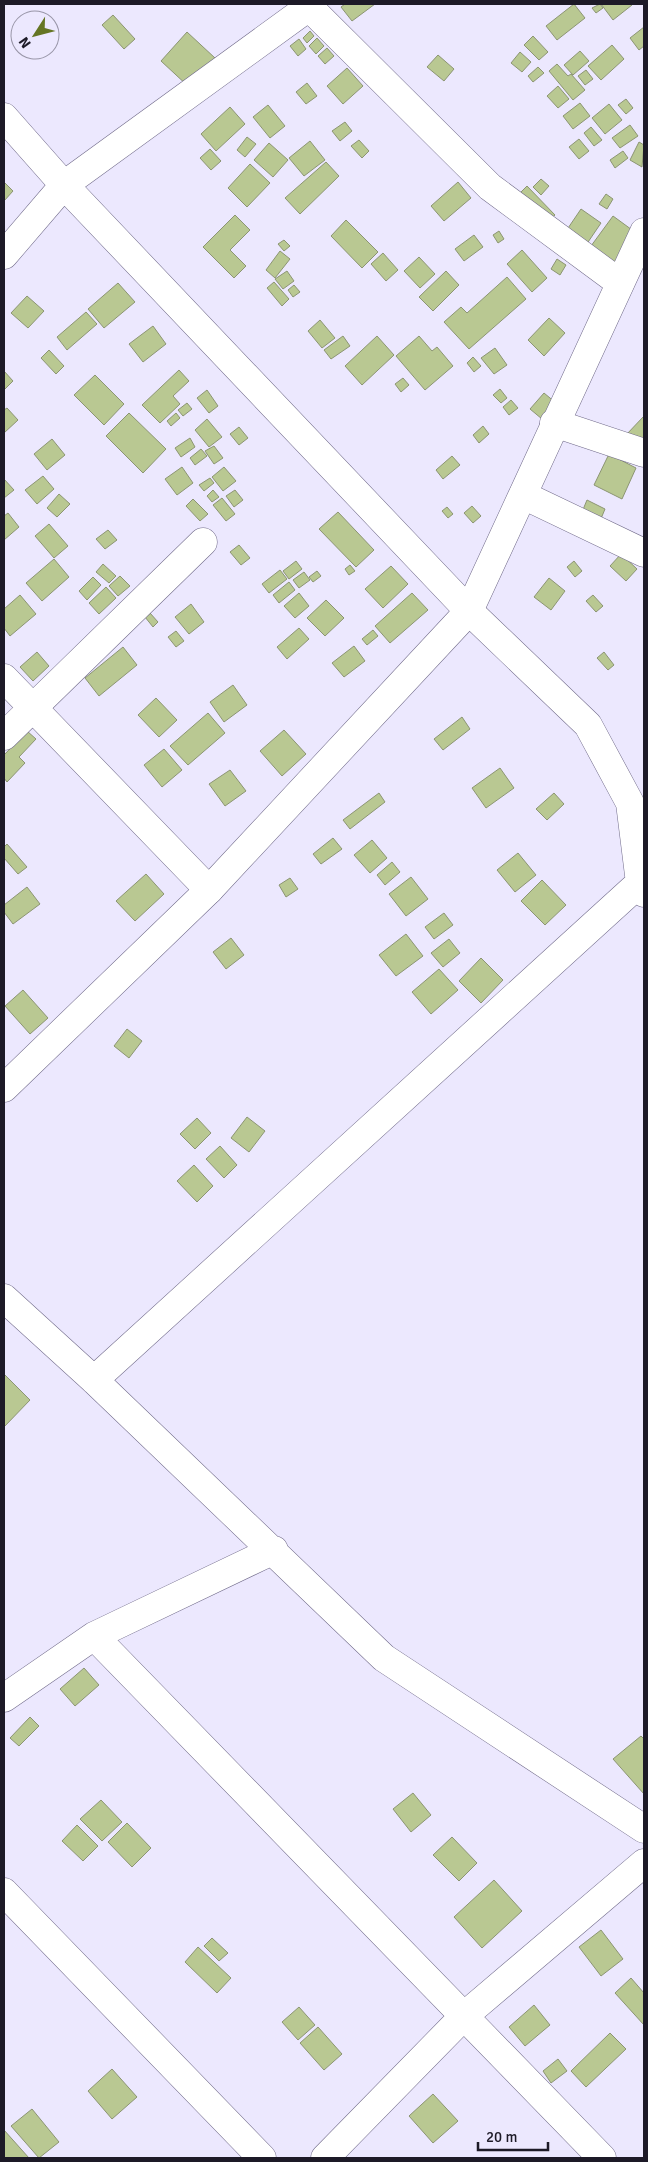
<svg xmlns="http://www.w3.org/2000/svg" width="648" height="2162" font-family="Signika,sans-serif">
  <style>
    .building { fill: #b9c892; stroke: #8c9573 }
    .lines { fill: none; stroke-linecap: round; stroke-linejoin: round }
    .street-casing { stroke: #706a89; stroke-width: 29 }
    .secondary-casing { stroke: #706a89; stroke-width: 29 }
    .street { stroke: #fff; stroke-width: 28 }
    .secondary { stroke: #fff; stroke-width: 28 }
  </style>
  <rect width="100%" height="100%" fill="#ece8fe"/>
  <path class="building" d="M345 4H375L352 21 341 7Z
    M574 4 585 18 557 40 546 26Z
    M600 4 603 8 596 13 592 8Z
    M601 4H631L632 5 613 20Z
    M113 15 135 39 124 49 102 25Z
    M644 27V46L639 50 630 38Z
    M310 31 314 36 307 43 303 38Z
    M187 32 215 58 189 87 161 61Z
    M533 36 548 52 539 60 524 45Z
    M317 38 324 46 316 54 309 46Z
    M299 39 306 49 298 56 290 46Z
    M612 45 624 59 601 80 588 66Z
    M327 48 334 56 325 64 318 56Z
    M580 51 589 61 573 75 564 65Z
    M520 52 531 62 522 72 511 63Z
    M438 55 454 69 444 81 427 67Z
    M557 64 568 76 571 74 585 90 573 100 549 71Z
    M538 67 544 73 533 82 528 76Z
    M347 68 363 86 343 104 327 86Z
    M586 70 593 79 585 85 578 76Z
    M307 83 317 96 306 104 296 92Z
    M558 86 569 99 558 108 547 96Z
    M626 99 633 108 626 114 618 105Z
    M580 103 590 116 573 129 563 116Z
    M609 104 622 120 605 134 592 118Z
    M268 105 285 126 270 138 253 117Z
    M230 107 245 124 216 151 201 134Z
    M345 122 352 131 340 141 332 131Z
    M630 125 638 136 620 148 612 138Z
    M591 127 602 140 594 146 584 133Z
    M247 137 256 144 245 157 237 150Z
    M579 139 589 151 579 159 569 147Z
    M359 140 369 151 362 158 351 146Z
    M310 141 325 160 304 176 289 158Z
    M639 142 644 145 642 167 630 160Z
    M269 143 288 160 273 177 254 160Z
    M210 149 221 161 211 170 200 158Z
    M623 151 628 158 615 168 610 160Z
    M326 162 339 176 300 214 285 198Z
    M250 164 270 183 247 207 228 188Z
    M541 179 549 186 541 195 533 187Z
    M4 182 13 191 4 201Z
    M458 182 471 198 444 221 431 206Z
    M527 186 555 215 546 223 518 195Z
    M606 194 613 199 607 209 599 204Z
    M581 209 601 223 584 248 564 234Z
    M235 215 250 230 230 250 246 266 234 278 203 247Z
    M613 216 639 235 617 265 591 246Z
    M346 220 378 252 362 268 331 236Z
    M499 231 504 239 498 243 493 235Z
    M474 235 483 247 464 261 455 249Z
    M284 240 290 246 284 251 278 244Z
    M522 250 547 278 532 292 507 264Z
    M280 251 290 259 275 278 266 270Z
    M383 253 398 270 386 281 371 264Z
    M419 257 435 274 420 288 404 271Z
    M557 259 566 265 560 275 551 269Z
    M287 271 294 281 283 289 275 279Z
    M446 271 459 285 433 311 419 297Z
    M507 277 526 299 469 349 444 322 461 307 467 313Z
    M274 282 289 299 282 306 267 288Z
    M118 283 135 302 104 328 88 309Z
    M294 285 300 292 293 297 288 290Z
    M27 296 44 311 28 328 11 313Z
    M86 312 97 324 67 350 57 337Z
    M549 318 565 333 544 356 528 340Z
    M320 320 335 338 322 348 308 331Z
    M153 326 166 344 143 362 129 344Z
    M343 336 350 346 331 359 324 350Z
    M377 336 394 355 362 385 345 366Z
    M419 336 432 351 437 347 453 366 425 390 396 356Z
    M495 348 507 365 494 374 481 358Z
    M49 350 64 366 56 374 41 358Z
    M473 357 481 366 474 372 467 363Z
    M179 370 189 381 173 396 180 404 160 423 142 405Z
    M4 371 13 381 4 390Z
    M95 375 124 404 104 425 74 395Z
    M403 378 409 385 401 392 395 384Z
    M500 389 507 398 501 403 493 395Z
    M207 390 218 406 209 413 197 398Z
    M544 393 556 403 542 419 530 409Z
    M511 400 518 408 509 415 503 407Z
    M187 403 192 409 183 416 178 410Z
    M7 408 18 420 4 433V410Z
    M129 413 166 449 143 473 106 436Z
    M176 413 180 418 171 426 167 421Z
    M644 416V447L626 435Z
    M207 419 222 437 209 447 195 430Z
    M483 426 489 434 479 443 473 435Z
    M239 427 248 438 239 445 230 434Z
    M190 438 195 447 181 457 175 448Z
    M52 439 65 455 47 470 34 454Z
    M214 446 223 458 214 464 205 451Z
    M201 449 207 456 195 465 190 458Z
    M609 454 636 468 622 499 594 485Z
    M452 456 460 465 443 479 436 470Z
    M182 467 193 483 177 495 165 479Z
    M224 467 236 481 223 491 212 477Z
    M43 476 54 489 37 504 25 490Z
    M210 478 214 483 204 491 199 485Z
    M4 479 14 490 4 498Z
    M213 490 219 497 212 502 207 496Z
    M235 490 243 500 234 507 226 496Z
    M59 494 70 504 57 517 47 508Z
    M222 498 235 514 226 521 213 505Z
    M193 499 208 514 200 521 186 506Z
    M587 500 605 509 600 521 582 512Z
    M472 506 481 516 473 523 464 513Z
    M447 507 453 514 448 518 442 511Z
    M338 512 374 550 356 567 319 529Z
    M8 513 19 527 4 540V516Z
    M49 524 68 546 54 558 35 536Z
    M108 530 117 540 105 549 96 539Z
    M239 545 250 558 241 565 230 552Z
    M621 554 637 569 626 581 610 566Z
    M54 559 69 577 42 601 26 583Z
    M296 561 302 569 289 579 283 571Z
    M574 561 582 571 575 577 567 567Z
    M103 564 116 576 109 583 96 572Z
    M350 565 355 571 349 575 345 569Z
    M391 566 408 584 383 608 365 589Z
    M280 570 287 579 269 593 262 584Z
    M317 571 321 576 313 582 309 577Z
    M304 572 310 580 299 588 293 580Z
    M120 576 130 586 118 596 109 586Z
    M93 577 101 585 87 600 79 591Z
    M549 578 565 591 551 610 534 597Z
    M289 582 295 590 279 603 273 595Z
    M106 587 116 598 99 614 89 603Z
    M299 593 309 606 295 618 284 606Z
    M412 593 428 610 390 643 375 626Z
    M20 595 36 614 10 636 4 628V609Z
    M593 595 603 606 596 612 586 601Z
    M326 600 344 618 325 636 307 618Z
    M191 604 204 622 189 634 175 617Z
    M150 613 158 622 153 627 145 617Z
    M299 628 309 639 287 659 277 647Z
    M373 630 378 636 367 645 362 639Z
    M176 631 184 641 176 647 168 637Z
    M354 646 365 661 344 677 332 663Z
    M123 647 137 665 99 696 85 678Z
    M37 652 49 666 33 681 20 667Z
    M604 652 614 665 608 670 597 658Z
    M233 685 247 705 224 722 210 702Z
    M156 698 177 720 159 737 138 715Z
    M208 713 225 733 188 765 170 746Z
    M462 717 470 729 443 750 434 739Z
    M284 730 306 754 282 776 260 751Z
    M27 731 36 739 19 757 25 763 7 782 4 778V755Z
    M164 749 182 770 162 787 144 765Z
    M500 768 514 788 486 808 472 788Z
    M230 770 246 791 225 806 209 784Z
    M379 793 385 802 350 829 343 820Z
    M554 793 564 804 547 820 536 809Z
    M333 838 342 849 321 864 313 854Z
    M372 840 387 858 370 873 354 855Z
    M7 844 27 867 18 874 4 858V847Z
    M518 853 536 875 515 892 497 870Z
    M392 862 400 872 385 885 377 875Z
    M146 874 164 894 135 921 116 901Z
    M411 877 428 899 406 916 389 894Z
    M290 878 298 889 286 897 279 885Z
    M542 880 566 905 545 925 521 901Z
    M27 887 40 904 13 924 4 912V905Z
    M444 913 453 925 434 939 425 927Z
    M406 934 423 956 396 976 379 955Z
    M231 938 244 955 226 969 213 952Z
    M449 939 460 953 443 967 431 953Z
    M481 958 503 980 481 1003 459 981Z
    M439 969 458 990 431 1014 412 992Z
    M23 990 48 1018 30 1034 5 1006Z
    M127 1029 142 1041 129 1058 114 1046Z
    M247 1117 265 1131 249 1152 231 1138Z
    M197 1118 211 1133 195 1149 180 1134Z
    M220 1146 237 1165 224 1178 206 1159Z
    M194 1165 213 1186 197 1202 177 1181Z
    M4 1374 30 1400 4 1427Z
    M84 1668 99 1685 75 1706 60 1689Z
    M30 1717 39 1726 19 1746 10 1738Z
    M641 1736 644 1739V1794L613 1759Z
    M413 1793 431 1815 411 1832 393 1809Z
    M101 1800 122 1822 102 1841 80 1819Z
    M127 1823 151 1848 132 1867 108 1842Z
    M77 1825 98 1846 83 1861 62 1841Z
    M452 1837 477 1863 459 1881 433 1855Z
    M494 1880 522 1911 482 1948 454 1917Z
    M601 1930 623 1959 601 1976 579 1947Z
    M212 1938 228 1953 219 1961 204 1946Z
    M198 1947 231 1978 217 1993 185 1962Z
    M631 1978 644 1993V2025L615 1993Z
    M534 2005 550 2025 525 2046 509 2027Z
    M299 2007 315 2025 298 2040 282 2022Z
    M318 2027 342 2054 324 2070 300 2043Z
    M610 2033 626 2049 586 2087 571 2071Z
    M558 2059 567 2071 551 2083 543 2071Z
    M112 2069 137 2097 112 2119 88 2091Z
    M433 2094 458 2121 433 2143 409 2116Z
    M32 2109 59 2142 39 2158 11 2126Z
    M4 2130 29 2158H4Z"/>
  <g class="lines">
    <defs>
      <path id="street" d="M309 7 490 187 620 283
        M4 117 64 185 469 611 588 725 630 803 640 883 644 893
        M4 255 64 185 313 4
        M554 423 644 453
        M523 495 644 553
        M4 678 209 890
        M4 736 203 542
        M4 1298 94 1380 384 1658 644 1829
        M94 1380 644 879
        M94 1636 602 2158
        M4 1698 94 1636 274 1550
        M4 1892 262 2158
        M325 2158 464 2016 644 1863"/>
      <path id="secondary" d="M4 1088 209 890 469 611 644 232"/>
    </defs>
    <use href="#street" class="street-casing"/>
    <use href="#secondary" class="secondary-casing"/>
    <use href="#street" class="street"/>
    <use href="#secondary" class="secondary"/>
  </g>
  <rect width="648" height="2162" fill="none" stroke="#1d1a27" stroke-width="10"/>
  <g transform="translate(35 35) rotate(234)"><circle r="24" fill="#ece8fe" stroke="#9996a8"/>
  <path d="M0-4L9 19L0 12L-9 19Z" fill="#657523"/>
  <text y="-8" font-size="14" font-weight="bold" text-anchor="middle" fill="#1d1a27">N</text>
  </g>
  <path d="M478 2142v8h70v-8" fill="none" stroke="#1d1a27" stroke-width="2.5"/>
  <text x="486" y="2142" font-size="15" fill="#1d1a27" stroke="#ece8fe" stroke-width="4" paint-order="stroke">20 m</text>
</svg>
